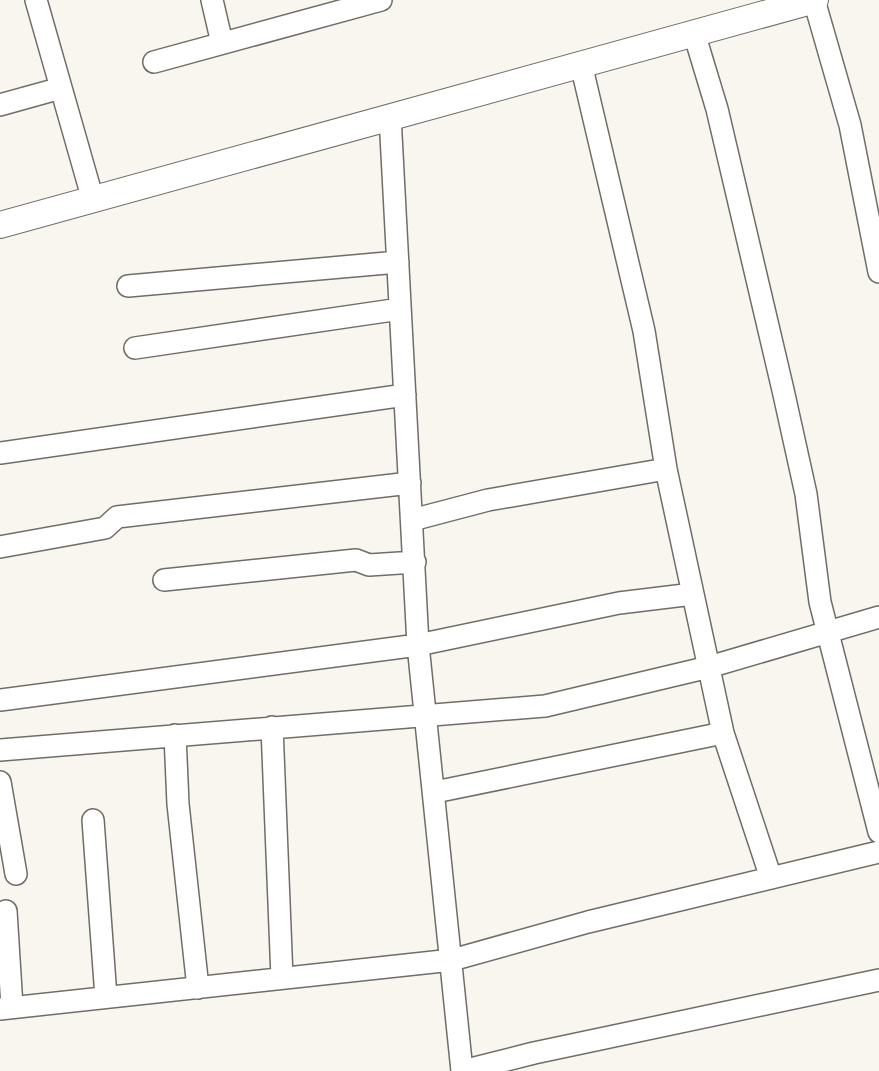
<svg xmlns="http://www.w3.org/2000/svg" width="879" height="1071" font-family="Figtree,sans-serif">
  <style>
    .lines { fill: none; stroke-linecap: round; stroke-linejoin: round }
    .minor-casing { stroke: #6f6d67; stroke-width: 24 }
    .tertiary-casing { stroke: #6f6d67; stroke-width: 28 }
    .minor { stroke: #fff; stroke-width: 21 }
    .tertiary { stroke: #fff; stroke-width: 26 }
  </style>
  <rect width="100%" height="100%" fill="#f9f6ef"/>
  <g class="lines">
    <defs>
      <path id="minor" d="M36 0 93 200
        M212 0 222 43
        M814 0 850 125 879 272
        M694 33 717 109 783 390 806 494 820 602 879 832
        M154 62 381 0
        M581 64 644 331 666 469 723 733 771 878
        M0 105 61 88
        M390 116 418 645 462 1071
        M128 286 398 262
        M135 348 400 309
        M0 453 405 395
        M412 520 488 500 666 469
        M0 547 105 528 117 517 410 483
        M164 580 356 560 369 565 415 562
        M0 700 418 645 619 603 693 594
        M272 727 282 978
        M175 735 178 804 198 988
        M0 750 545 706 709 667 879 617
        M0 782 16 874
        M435 792 723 733
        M93 820 106 997
        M6 911 12 1007
        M0 1009 452 960 588 922 879 852
        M463 1071 534 1053 879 980"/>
      <path id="tertiary" d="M0 225 815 0"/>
    </defs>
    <use href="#minor" class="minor-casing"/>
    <use href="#tertiary" class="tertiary-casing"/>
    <use href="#minor" class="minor"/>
    <use href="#tertiary" class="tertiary"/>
  </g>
</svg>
